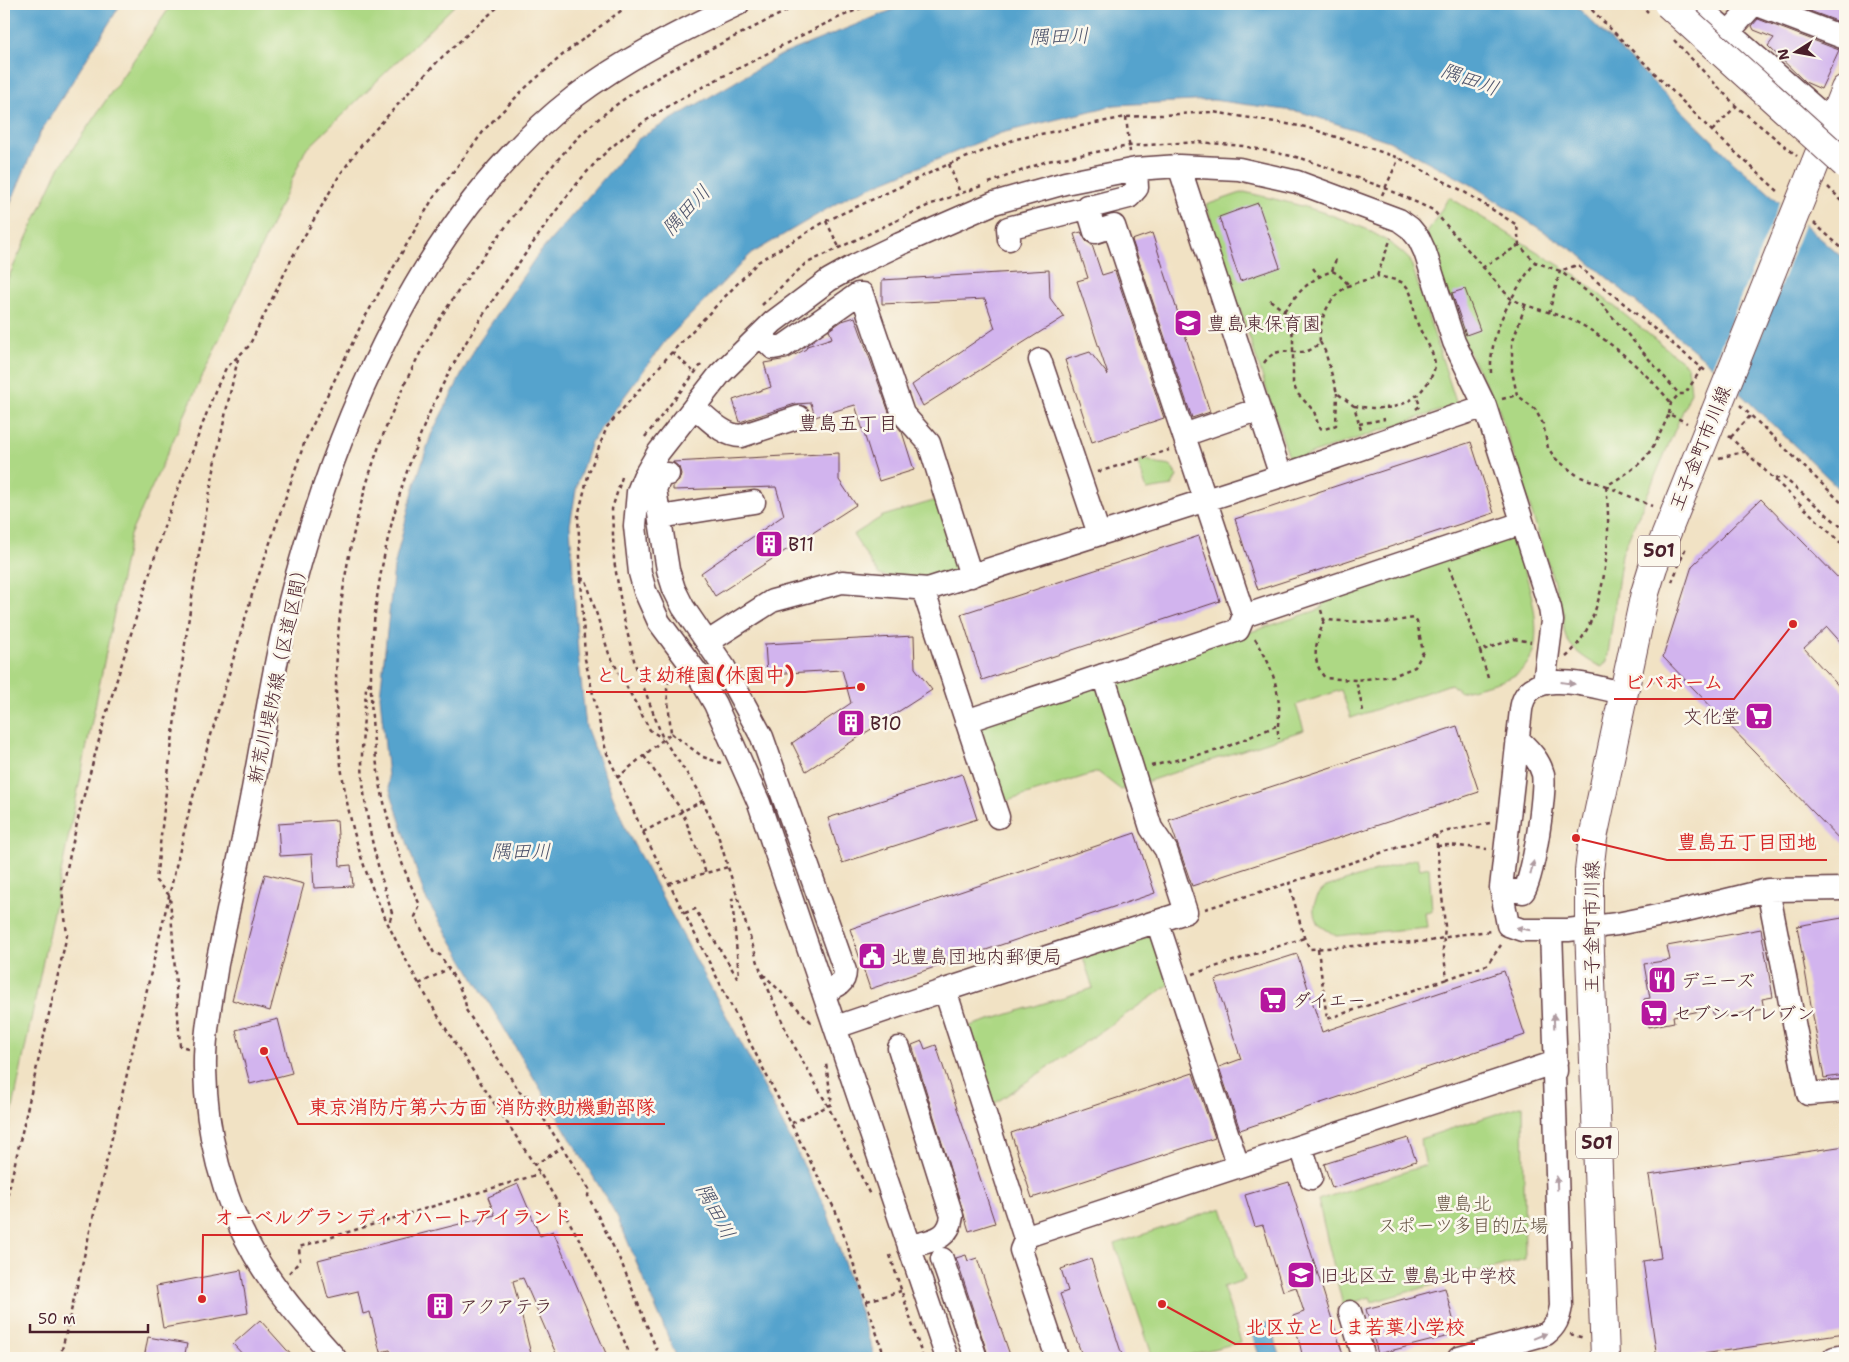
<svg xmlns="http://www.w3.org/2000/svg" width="1849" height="1362" font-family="'Shantell Sans','Klee One',sans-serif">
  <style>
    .green { fill: #add884; stroke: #7c7c58 }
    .water { fill: #54a3cd; stroke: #4f617c }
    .pier { fill: #f1e2c4 }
    .building { fill: #d2b4ee }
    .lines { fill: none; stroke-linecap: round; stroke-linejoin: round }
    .minor-casing { stroke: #633c42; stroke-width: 25 }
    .major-casing { stroke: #633c42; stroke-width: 30 }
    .path { stroke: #633c42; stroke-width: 2.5; stroke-dasharray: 4 4; stroke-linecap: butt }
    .minor { stroke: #fff; stroke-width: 22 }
    .major { stroke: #fff; stroke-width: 28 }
    .major-bridge-casing { stroke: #633c42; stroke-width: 30; stroke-linecap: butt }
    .highway-bridge-casing { stroke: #633c42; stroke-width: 30; stroke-linecap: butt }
    .major-bridge { stroke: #fff; stroke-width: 28 }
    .highway-bridge { stroke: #fff; stroke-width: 28 }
    .oneway { fill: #ae9aa0 }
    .labels { text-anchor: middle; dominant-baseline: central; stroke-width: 5; stroke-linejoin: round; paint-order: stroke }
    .shield { fill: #fbf7ec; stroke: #7f6065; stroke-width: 1 }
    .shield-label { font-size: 18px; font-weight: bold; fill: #4a1f2b }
    .poi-label { font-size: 19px; fill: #4a1f2b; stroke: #fbf7ec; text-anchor: start }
    .street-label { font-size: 19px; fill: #4a1f2b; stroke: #fbf7ec }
    .park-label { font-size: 19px; fill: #685646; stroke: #fbf7ec }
    .water-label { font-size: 20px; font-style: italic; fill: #4e546c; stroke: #fbf7ec }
    .neighbourhood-label { font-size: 20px; fill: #4a1f2b; stroke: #fbf7ec }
    .leader { fill: none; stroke: #d62828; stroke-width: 2 }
    .callout-dot { fill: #d62828; stroke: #fbf7ec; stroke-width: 2 }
    .callout-label { font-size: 20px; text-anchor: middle; font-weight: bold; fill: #d62828; stroke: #fbf7ec; stroke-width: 5; stroke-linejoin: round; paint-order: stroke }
  </style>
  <rect width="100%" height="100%" fill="#fbf7ec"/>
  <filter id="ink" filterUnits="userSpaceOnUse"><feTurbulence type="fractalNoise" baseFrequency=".02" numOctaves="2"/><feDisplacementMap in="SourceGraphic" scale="10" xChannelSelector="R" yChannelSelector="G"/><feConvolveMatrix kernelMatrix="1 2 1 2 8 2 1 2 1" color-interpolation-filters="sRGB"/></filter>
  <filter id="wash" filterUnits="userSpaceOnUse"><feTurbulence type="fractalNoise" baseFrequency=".0096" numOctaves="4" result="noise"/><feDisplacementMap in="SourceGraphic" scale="20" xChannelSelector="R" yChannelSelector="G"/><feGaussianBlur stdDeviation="1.12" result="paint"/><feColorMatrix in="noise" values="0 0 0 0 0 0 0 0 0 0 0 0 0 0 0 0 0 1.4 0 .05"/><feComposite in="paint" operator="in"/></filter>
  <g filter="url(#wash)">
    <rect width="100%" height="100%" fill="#f1e2c4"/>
    <path class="green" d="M172 4H456L305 151 130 535 4 1152V287L58 170Z
      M1244 192C1296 204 1372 220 1410 260L1457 405 1290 461 1206 205Z
      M1449 197 1578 277 1688 366 1691 392 1622 554 1607 661 1602 667C1589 662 1569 649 1565 634 1563 628 1564 620 1564 614L1498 407 1461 338 1426 235Z
      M1145 459 1157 464 1171 466 1177 476 1172 486 1147 490 1138 462Z
      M940 499 964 569 925 582 879 575 853 535 883 516Z
      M1514 536C1524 571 1557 650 1515 675 1502 683 1476 687 1460 692L1451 684 1351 718 1341 690 1296 705 1304 730 1121 790 1098 772 1001 803 974 722 1321 609 1328 592Z
      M1417 858 1420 869 1429 867 1432 911 1425 912 1427 927 1336 936 1318 924C1310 910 1314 897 1326 887Z
      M1153 935 1169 985 991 1106 967 1027 1093 988 1083 957Z
      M1523 1105 1525 1259 1372 1302 1370 1297 1343 1306 1318 1200 1426 1165 1420 1139Z
      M1222 1208 1245 1280 1223 1287 1241 1342 1177 1358H1153L1115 1244Z"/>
    <path class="water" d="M4 4H121L40 133 4 219Z
      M907 4H1574L1735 163 1845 260V494L1702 357 1579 254 1472 185 1389 141 1301 112 1213 100 1115 105 1001 133 849 196 751 254 666 340 591 442 577 485 570 525 578 653 586 727 626 830 748 1056 827 1211 875 1358H677L617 1216 425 897 389 787 380 696 394 567 414 487 431 435 477 344 536 257 638 139 781 55Z
      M1269 1322 1281 1358H1260L1250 1328Z"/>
    <path class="pier" d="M1781 200 1805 222 1738 396 1711 369Z"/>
    <g id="blocks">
      <path class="building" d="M1791 4H1845V24Z
        M1758 19 1839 50 1821 89 1805 82 1768 46 1774 38 1754 30 1752 26Z
        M1258 203 1280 267 1240 281 1219 217Z
        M1081 232 1086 241 1092 245 1102 275 1115 271 1164 418 1092 442 1065 360 1090 352 1108 375 1077 281 1088 278 1074 234Z
        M1152 233 1210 412 1192 418 1132 240Z
        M1049 270 1050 298 1064 317 923 406 912 385 995 328 985 299 882 304V280Z
        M1465 289 1480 330 1466 335 1452 293Z
        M855 317 891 418 902 432 914 470 879 481 855 405 815 417 811 403 795 404 740 422 733 400 771 387 764 363 787 359 806 349 807 346 832 338 829 330 842 321Z
        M1471 442 1494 513 1258 590 1235 519Z
        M839 453V480L856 505 715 596 701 573 784 515 776 487 673 490V486L679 481 681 474 679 467 673 462Z
        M1761 499 1845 585V647L1827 627 1804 648 1845 693V845L1663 657 1692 566Z
        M1199 536 1220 601 982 680 961 614Z
        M914 636 915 668 932 690 806 771 792 743 851 703 842 670 767 674 765 644Z
        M1457 726 1479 792 1192 886 1169 820Z
        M962 774 977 819 842 863 828 818Z
        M337 820 340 866 351 865 353 886 314 888 312 854 280 856 278 824Z
        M1135 833 1155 893 870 989 850 929Z
        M265 874 304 884 270 1011 232 1000Z
        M1842 918 1845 926V1075L1824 1078 1797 926Z
        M1761 929 1773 997 1762 999 1764 1009 1714 1018 1712 1009 1673 1016 1674 1022 1649 1027 1644 999 1650 998 1644 964 1670 960 1667 946Z
        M1297 954 1322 1032 1504 971 1525 1035 1240 1130 1219 1067 1241 1059 1215 980Z
        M278 1019 292 1073 250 1084 236 1030Z
        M922 1041 925 1049 936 1045 995 1223 969 1231 912 1045Z
        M1193 1073 1215 1138 1032 1198 1011 1133Z
        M1408 1138 1416 1161 1332 1188 1324 1164Z
        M1845 1146V1333L1676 1358H1657L1643 1261 1661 1258 1649 1175Z
        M1289 1182 1344 1358H1303L1293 1316 1304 1312 1296 1287 1283 1291 1263 1225 1255 1227 1245 1195Z
        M518 1184 540 1236 553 1231 608 1358H558L523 1278 513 1281 532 1358H393L390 1350 380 1352 370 1312 363 1314 358 1291 328 1298 318 1260 495 1215 488 1197Z
        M966 1255 968 1261 977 1258 1011 1358H989L956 1258Z
        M1091 1259 1123 1358H1083L1060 1294 1068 1291 1061 1269Z
        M241 1270 248 1313 163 1328 156 1286Z
        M1445 1288 1457 1334 1378 1354 1366 1309Z
        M260 1320 294 1358H246L233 1344Z
        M148 1337 187 1344 184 1358H144Z"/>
    </g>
  </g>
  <g filter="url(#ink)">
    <use href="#blocks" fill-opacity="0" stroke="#633c42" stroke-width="1"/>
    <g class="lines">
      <defs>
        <path id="minor" d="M1696 4 1831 122
          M1755 4 1845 38
          M1728 33 1754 4
          M1179 166 1281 476
          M1087 206 1095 232 1114 226 1244 616
          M1009 239 1008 228 1129 197 1137 188 1136 169
          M760 335 773 348 784 346 858 294H862L903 414 929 443 971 576
          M1040 360 1099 534
          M694 407C708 418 723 436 741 436L799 417
          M1184 435 1259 409
          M668 474H662L655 489 668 570 674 589 683 607 724 667 762 737 845 971C845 985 835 987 824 991
          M660 517 754 502
          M923 589 998 817
          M708 642 772 601 842 582 928 589 1281 476 1485 406
          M1623 693C1593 687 1526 664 1521 710L1501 888 1508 925 1522 930H1568L1617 924 1682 911 1768 890 1845 889
          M966 721 1238 630 1244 616 1522 523
          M1501 888 1523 892C1533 882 1546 790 1543 774 1539 759 1528 749 1518 739
          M1768 890 1808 1094 1845 1091
          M1157 921 1238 1166
          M945 990 1186 912 1166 850 1151 828 1103 675
          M836 1027 945 990 1025 1238
          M899 1048 952 1216C949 1241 930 1240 909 1247
          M1301 1146 1311 1178
          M942 1259 976 1358
          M1350 1312 1364 1358
          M335 1358C306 1325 276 1292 254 1254 222 1199 206 1132 205 1069 204 1034 212 998 217 964 229 905 242 847 253 789 266 721 276 652 294 585 341 411 428 211 573 98 624 59 681 31 738 4
          M947 1358 759 803 715 704 697 673 659 622 645 591 640 573 635 526 638 492 644 477 658 453 720 374 773 322 829 280 854 266 900 244 994 203 1065 183 1136 169 1179 166 1239 169 1297 182 1399 220 1410 228 1419 239 1425 252 1454 342 1485 406 1550 608 1552 621 1544 683
          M1057 1358 1021 1250 1027 1236 1556 1062
          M1459 1358 1546 1334C1556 1326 1559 1318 1561 1306L1554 1075 1556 1071 1551 931
          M1834 1358 1845 1356"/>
        <path id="major" d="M1811 174 1845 89
          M1605 1358 1589 927V871L1593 838 1645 593 1653 567 1714 415"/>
      </defs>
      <use href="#minor" class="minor-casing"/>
      <use href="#major" class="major-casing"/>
      <path class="path" d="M1586 4 1712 131 1780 193
        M1640 4 1648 12
        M1674 40 1736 106 1797 156
        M1126 117 1130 152
        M1712 131 1736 106
        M949 164 960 193
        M989 183 1047 161 1129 146 1199 142 1243 146 1301 158 1385 188 1433 210 1510 298C1532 310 1556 312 1578 323 1608 338 1651 377 1671 403
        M1828 187 1845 204
        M1382 195 1399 158
        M826 221 839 247
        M1814 223 1845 251
        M1313 268 1319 276
        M1482 268 1519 245
        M1332 271 1336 259
        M1270 300 1284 311 1290 321 1293 337V383L1297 393 1314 411 1319 428 1325 429 1336 425 1337 393
        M762 305 805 264 929 205 984 185
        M1525 306 1512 343V371L1517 395 1535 409 1543 424 1548 448 1556 459 1578 476 1606 486C1647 462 1650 456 1669 414L1687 423
        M1284 311C1298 292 1310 279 1332 271L1338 274 1349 285
        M1549 313 1560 271 1598 300 1679 394
        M1320 342 1325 351 1337 393 1354 406 1361 430
        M672 352 695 373
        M1264 363C1277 344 1291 355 1307 351 1312 350 1316 346 1320 342 1318 321 1329 295 1350 285 1359 281 1368 280 1377 276L1391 238
        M1491 373C1489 331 1512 295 1535 262
        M1502 399 1517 395
        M1740 405 1845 506
        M1354 406C1383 410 1407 411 1426 385 1430 380 1435 371 1435 364 1433 348 1422 337 1417 322 1412 310 1415 292 1403 283 1396 279 1385 278 1377 276
        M1416 409 1420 406 1417 397
        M1669 414 1671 403 1679 394H1685L1702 368
        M1359 424 1385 419
        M1729 436 1845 547
        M645 437 701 365
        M1731 437 1751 415
        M1719 458 1747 451
        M1098 472 1169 450
        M622 477 612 509 614 560 623 615 635 664 663 739 697 788 717 832 761 972 788 1035 828 1106 870 1195
        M1775 479 1783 477 1845 530
        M1606 486 1652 506
        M1449 567 1480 651
        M580 578 586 580 609 654 650 730 662 738
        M1672 582 1686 547
        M1321 610 1324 620 1384 623 1414 618 1417 622 1423 652 1415 667 1393 676 1356 680
        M1324 620C1317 642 1309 657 1325 678L1356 680 1363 711
        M1255 639C1268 658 1277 681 1279 705 1280 717 1276 727 1279 739
        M1566 657C1607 621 1612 536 1606 486
        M1488 678 1480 651 1514 639 1531 642
        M1650 680 1672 684
        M370 682 366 687C365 710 362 733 362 756 362 810 376 862 392 913L389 924
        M671 733 703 757 721 763
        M644 756 682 811 706 873
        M1151 766 1219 750 1276 726
        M617 778 671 733 667 689 672 670
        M1490 823 1448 831 1289 883 1304 937 1310 949 1430 941 1456 935 1491 931
        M643 832 704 800
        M1436 835 1445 926 1443 949 1447 979 1487 965 1501 945
        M1437 846 1449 845 1487 849
        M669 883 728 867
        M1205 909 1289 883
        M685 913 695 909 737 977 739 976 732 899 738 898
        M1318 949 1327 1019 1447 979
        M763 974 814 1025
        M1193 974 1304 938
        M419 984 448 969
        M188 1048 180 1046 170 896 156 881C175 706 197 530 238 359
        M792 1123 832 1104 826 1064
        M534 1165 562 1148
        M4 1211 67 935 62 890 81 806 105 718 164 527 215 391 226 368 249 346 294 254 339 176 363 143 411 90 440 59 501 4
        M890 1255 923 1358
        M289 1273 300 1261 299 1247 539 1174
        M867 1301 901 1291
        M1570 1334 1584 1338
        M60 1358 190 807 252 595 305 441 364 319 432 200 486 128 523 90 566 52 630 4
        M631 1358C615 1318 600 1277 579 1239 512 1118 420 1011 370 882 307 718 337 514 416 361 439 315 470 274 501 233 532 192 562 148 602 116 656 71 737 37 800 4
        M660 1358 622 1264 588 1196 589 1189 529 1096 522 1095 466 1010C467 995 448 968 440 955L434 953 415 917 420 905C346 753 362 574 426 421 450 363 485 310 521 260 546 225 571 187 601 157 643 116 698 89 749 63 789 42 829 20 872 4
        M885 1358 836 1212 643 832 606 751 585 659 578 516 589 472 607 427 672 352 758 262 826 221 949 164 1016 139 1126 117 1213 112 1306 127 1399 158 1461 190 1517 225 1519 245 1535 262 1560 271 1577 265 1708 373"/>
      <use href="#minor" class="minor"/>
      <use href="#major" class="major"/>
      <defs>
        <path id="major-bridge" d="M1714 415 1811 174"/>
        <path id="highway-bridge" d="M1668 4 1845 164"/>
      </defs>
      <use href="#major-bridge" class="major-bridge-casing"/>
      <use href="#highway-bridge" class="highway-bridge-casing"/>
      <use href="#major-bridge" class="major-bridge"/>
      <use href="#highway-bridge" class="highway-bridge"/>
    </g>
    <defs><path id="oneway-solid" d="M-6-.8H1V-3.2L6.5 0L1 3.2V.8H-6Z" transform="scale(1.25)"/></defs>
    <g class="oneway">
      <use href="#oneway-solid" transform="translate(1568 683) rotate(8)"/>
      <use href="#oneway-solid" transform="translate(1532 868) rotate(-77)"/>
      <use href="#oneway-solid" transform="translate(1523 929) rotate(-170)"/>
      <use href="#oneway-solid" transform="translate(1554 1021) rotate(-92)"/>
      <use href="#oneway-solid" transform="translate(1557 1183) rotate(-92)"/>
      <use href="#oneway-solid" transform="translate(1540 1336) rotate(-22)"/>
    </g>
  </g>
  <defs>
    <symbol id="school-square" viewBox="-11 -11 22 22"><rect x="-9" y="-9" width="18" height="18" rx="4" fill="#b5179e" stroke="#fbf7ec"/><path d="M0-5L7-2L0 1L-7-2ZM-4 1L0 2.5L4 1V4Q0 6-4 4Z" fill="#fff"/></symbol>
    <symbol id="building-square" viewBox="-11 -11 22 22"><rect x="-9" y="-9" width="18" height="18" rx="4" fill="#b5179e" stroke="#fbf7ec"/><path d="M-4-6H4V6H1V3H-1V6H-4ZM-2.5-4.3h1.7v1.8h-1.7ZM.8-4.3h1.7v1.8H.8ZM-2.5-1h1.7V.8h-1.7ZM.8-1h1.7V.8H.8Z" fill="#fff"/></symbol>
    <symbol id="supermarket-square" viewBox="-11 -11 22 22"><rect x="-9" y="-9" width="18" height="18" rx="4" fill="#b5179e" stroke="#fbf7ec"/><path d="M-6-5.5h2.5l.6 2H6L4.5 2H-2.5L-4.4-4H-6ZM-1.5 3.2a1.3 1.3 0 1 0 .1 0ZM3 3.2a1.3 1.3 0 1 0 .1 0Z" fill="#fff"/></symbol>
    <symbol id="civic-square" viewBox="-11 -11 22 22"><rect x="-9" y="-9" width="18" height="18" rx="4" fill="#b5179e" stroke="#fbf7ec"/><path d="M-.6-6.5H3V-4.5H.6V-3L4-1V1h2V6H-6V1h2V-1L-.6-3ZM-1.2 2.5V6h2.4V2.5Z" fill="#fff"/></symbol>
    <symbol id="restaurant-square" viewBox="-11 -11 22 22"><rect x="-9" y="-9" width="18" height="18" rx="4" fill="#b5179e" stroke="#fbf7ec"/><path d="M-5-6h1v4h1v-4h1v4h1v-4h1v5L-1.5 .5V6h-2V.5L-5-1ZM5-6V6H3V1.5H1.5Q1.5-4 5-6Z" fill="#fff"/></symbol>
  </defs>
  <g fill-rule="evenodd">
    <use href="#school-square" x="1172" y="307" width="32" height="32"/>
    <use href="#building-square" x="753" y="528" width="32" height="32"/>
    <use href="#supermarket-square" x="1743" y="700" width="32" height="32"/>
    <use href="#building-square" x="835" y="707" width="32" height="32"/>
    <use href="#civic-square" x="856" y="940" width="32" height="32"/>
    <use href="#restaurant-square" x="1646" y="964" width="32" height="32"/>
    <use href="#supermarket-square" x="1257" y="984" width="32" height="32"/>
    <use href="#supermarket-square" x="1638" y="997" width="32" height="32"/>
    <use href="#school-square" x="1285" y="1259" width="32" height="32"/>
    <use href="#building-square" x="424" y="1290" width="32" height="32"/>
  </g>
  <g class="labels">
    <g class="shield">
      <rect x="1638" y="535.5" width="42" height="31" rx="4"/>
      <rect x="1576" y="1127.5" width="42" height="31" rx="4"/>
    </g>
    <g class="shield-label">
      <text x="1659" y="551">501</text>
      <text x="1597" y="1143">501</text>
    </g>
    <g class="poi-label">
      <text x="1207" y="323">豊島東保育園</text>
      <text x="788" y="544">B11</text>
      <text x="1740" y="716" text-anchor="end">文化堂</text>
      <text x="870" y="723">B10</text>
      <text x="891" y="956">北豊島団地内郵便局</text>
      <text x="1681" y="980">デニーズ</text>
      <text x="1292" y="1000">ダイエー</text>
      <text x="1673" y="1013">セブン-イレブン</text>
      <text x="1320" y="1275">旧北区立 豊島北中学校</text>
      <text x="459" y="1306">アクアテラ</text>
    </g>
    <g class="street-label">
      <text transform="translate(1700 448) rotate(-68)">王子金町市川線</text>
      <text transform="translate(278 672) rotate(-78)">新荒川堤防線（区道区間）</text>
      <text transform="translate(1591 927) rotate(-90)">王子金町市川線</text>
    </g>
    <g class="park-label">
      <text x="1463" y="1203">豊島北<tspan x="1463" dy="22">スポーツ多目的広場</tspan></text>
    </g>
    <g class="water-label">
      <text transform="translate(1059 36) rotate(-2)">隅田川</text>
      <text transform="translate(1470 79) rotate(20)">隅田川</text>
      <text transform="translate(686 210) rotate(-47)">隅田川</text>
      <text x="521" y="851">隅田川</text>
      <text transform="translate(716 1211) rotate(62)">隅田川</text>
    </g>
    <g class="neighbourhood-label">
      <text x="848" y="423">豊島五丁目</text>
    </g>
  </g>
  <path class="leader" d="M861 687L805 692H586M1793 624L1734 699H1614M1576 838L1667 860H1827M264 1051L298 1124H665M202 1299L203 1235H583M1162 1304L1235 1344H1475"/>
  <g class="callout-dot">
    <circle cx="861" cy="687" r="5"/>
    <circle cx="1793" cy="624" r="5"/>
    <circle cx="1576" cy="838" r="5"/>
    <circle cx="264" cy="1051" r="5"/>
    <circle cx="202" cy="1299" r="5"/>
    <circle cx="1162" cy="1304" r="5"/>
  </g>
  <g class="callout-label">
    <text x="695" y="682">としま幼稚園(休園中)</text>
    <text x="1674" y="689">ビバホーム</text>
    <text x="1747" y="849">豊島五丁目団地</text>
    <text x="482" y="1114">東京消防庁第六方面 消防救助機動部隊</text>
    <text x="393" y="1224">オーベルグランディオハートアイランド</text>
    <text x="1355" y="1334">北区立としま若葉小学校</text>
  </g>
  <rect width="1849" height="1362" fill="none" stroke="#fbf7ec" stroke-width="20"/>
  <g transform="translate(1796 52) rotate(259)" stroke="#fbf7ec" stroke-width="4" paint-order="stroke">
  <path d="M0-4L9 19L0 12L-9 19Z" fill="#4a1f2b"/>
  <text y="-8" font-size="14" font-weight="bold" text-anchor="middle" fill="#4a1f2b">N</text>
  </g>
  <path d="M30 1324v8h118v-8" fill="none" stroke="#4a1f2b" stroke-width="2.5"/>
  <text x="38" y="1324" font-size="15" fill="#4a1f2b" stroke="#fbf7ec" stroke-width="4" paint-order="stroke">50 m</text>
</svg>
